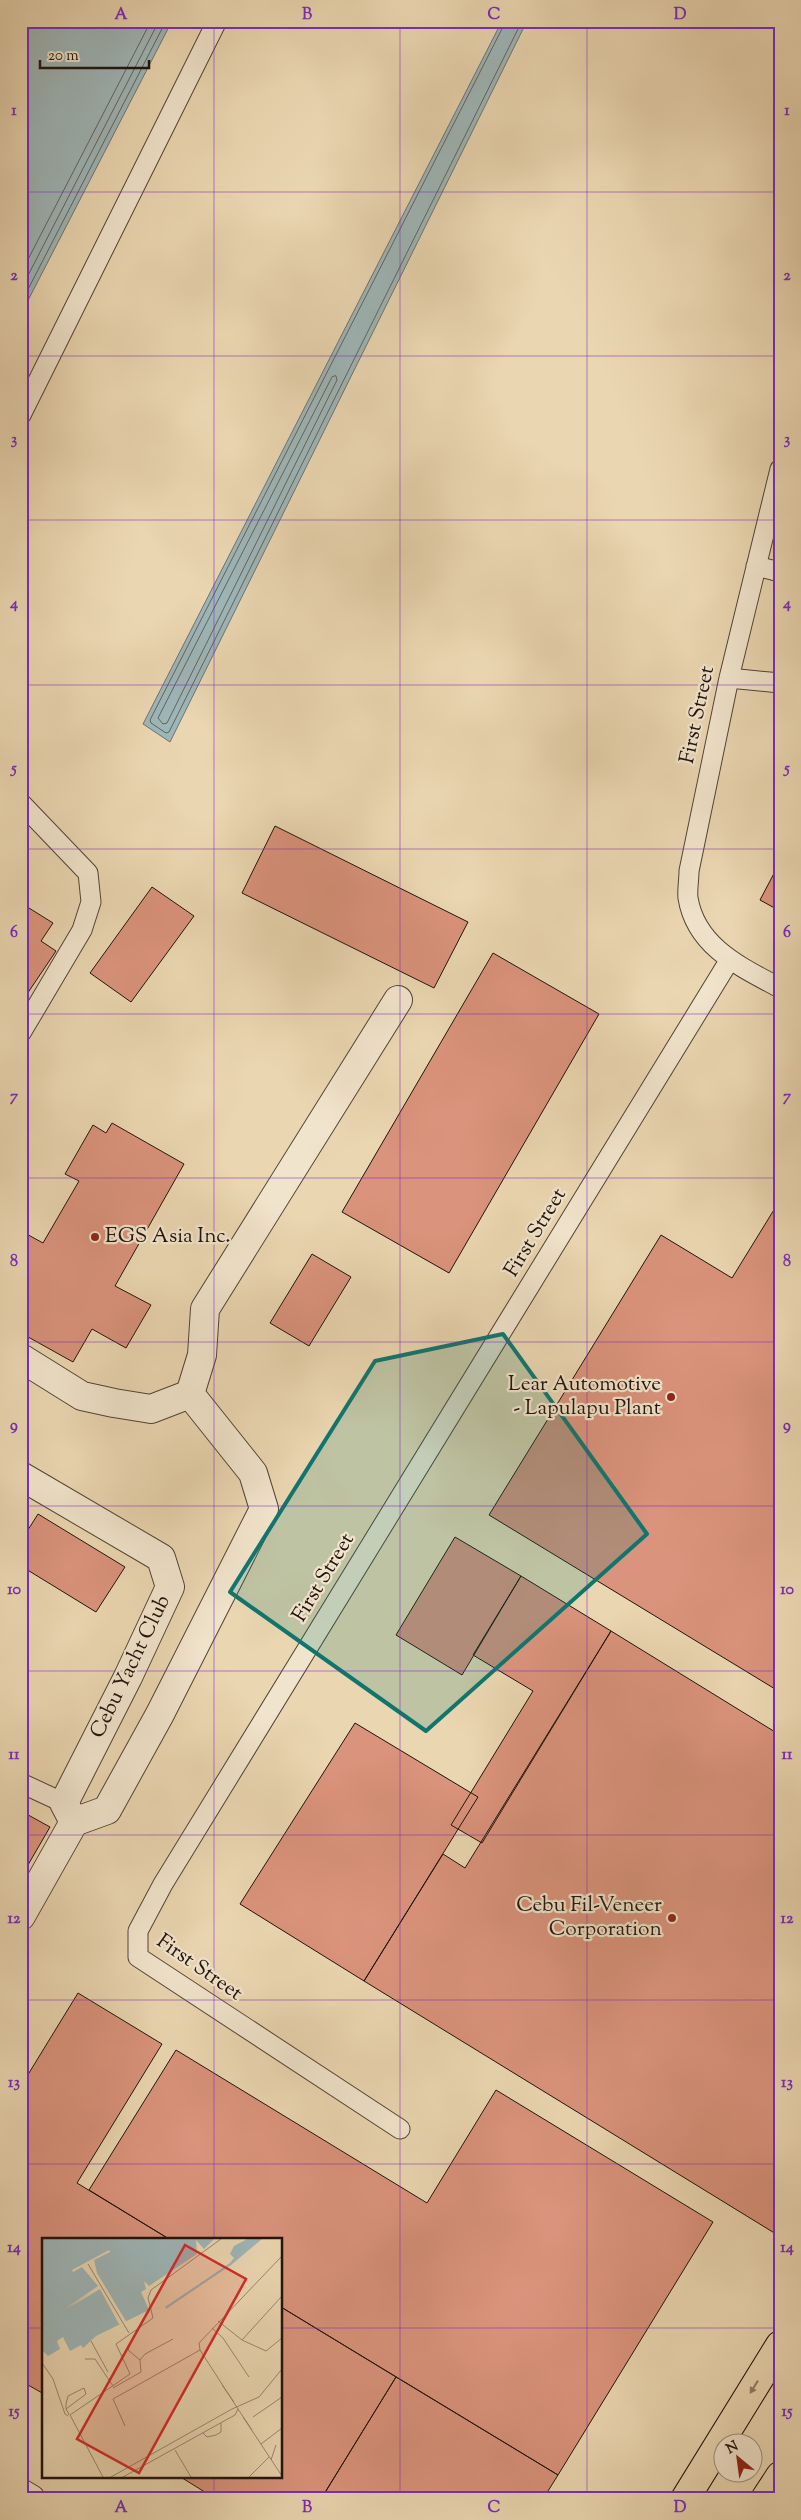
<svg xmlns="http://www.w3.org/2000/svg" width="801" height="2520" font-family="'Sorts Mill Goudy',serif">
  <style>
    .water { fill: #9eb6b8; stroke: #6c7473 }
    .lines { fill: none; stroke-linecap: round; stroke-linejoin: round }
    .shore { stroke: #5f6462; stroke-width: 1 }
    .building { fill: #da937c; stroke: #20120c }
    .service-casing { stroke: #524335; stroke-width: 21 }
    .minor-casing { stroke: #524335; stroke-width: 30 }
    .primary-casing { stroke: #20120c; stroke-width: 30 }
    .service { stroke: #f1e4cc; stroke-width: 19 }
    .minor { stroke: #f1e4cc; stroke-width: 28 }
    .primary { stroke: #ead6b1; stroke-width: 28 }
    .oneway { fill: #8f7e67 }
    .marked { fill: #0f766e; fill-opacity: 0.2; stroke: #0f766e; stroke-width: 4; stroke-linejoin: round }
    .grid { fill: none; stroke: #7b2cbf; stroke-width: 1; stroke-opacity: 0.55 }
    .poi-dot { fill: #8f2418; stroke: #f1e4cc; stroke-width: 2 }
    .labels { text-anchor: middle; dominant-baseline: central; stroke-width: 4.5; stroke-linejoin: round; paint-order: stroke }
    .street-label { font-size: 21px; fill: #20120c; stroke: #f1e4cc }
    .poi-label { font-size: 21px; fill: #20120c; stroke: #f1e4cc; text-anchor: end }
    .inset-river { fill: none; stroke: #9eb6b8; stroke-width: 2.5 }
    .inset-road { fill: none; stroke: #99886f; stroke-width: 1 }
    .view { fill: #d62828; fill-opacity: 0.15; stroke: #d62828; stroke-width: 2.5 }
    .inset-edge { fill: none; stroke: #20120c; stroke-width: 2.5 }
    .neatline { fill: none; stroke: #7b2cbf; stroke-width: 2 }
    .grid-label { font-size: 16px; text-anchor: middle; font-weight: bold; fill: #7b2cbf }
  </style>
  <rect width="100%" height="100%" fill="#ead6b1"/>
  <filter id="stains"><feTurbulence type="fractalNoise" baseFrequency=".004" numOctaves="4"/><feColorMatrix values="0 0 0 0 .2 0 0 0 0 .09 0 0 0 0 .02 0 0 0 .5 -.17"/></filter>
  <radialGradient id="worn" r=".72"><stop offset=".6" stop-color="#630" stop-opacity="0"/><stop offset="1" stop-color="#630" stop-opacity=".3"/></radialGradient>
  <path class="water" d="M21 21H172L21 314Z
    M502 21H527L170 742 143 724Z"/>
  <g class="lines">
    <path class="shore" d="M506 21 150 720 151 723 166 733 169 732 522 21
      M21 273 151 21
      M21 289 159 21
      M21 303 166 21
      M336 376 337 380 167 723 163 724 158 718 332 377Z"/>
  </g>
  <path class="building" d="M275 826 468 922 434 988 242 893Z
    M780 862V911L760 900Z
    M152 887 194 916 131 1002 90 973Z
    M21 903 53 923 41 941 56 951 21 1003Z
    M493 953 599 1014 449 1273 342 1212Z
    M112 1123 184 1164 115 1286 151 1305 126 1348 92 1329 73 1362 21 1333V1231L43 1243 79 1181 65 1174 93 1125 106 1133Z
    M780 1200V1692L489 1515 661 1235 732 1278Z
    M312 1254 351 1277 309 1346 270 1323Z
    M38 1514 125 1567 96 1612 21 1566V1541Z
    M455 1537 521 1576 462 1675 396 1635Z
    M521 1576 611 1631 482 1843 451 1825 533 1691 473 1655Z
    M611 1631 780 1735V2228L776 2234 364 1981 443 1854 465 1868Z
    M355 1723 478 1797 364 1981 240 1904Z
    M21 1811 50 1827 21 1877Z
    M78 1993 162 2044 77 2183 169 2239H44V2394L21 2381V2086Z
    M176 2050 427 2203 496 2090 713 2222 558 2475 281 2307V2239H169L89 2190Z
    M281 2307 396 2377 321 2499H216L179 2476H281Z
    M396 2377 558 2475 543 2499H321Z"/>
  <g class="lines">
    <defs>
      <path id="service" d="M21 415 217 21
        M780 469 729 678 689 871C689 880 687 890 688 898 696 947 741 967 780 988
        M756 566 780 572
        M729 678 780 683
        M21 803 88 873 91 902 82 930 21 1033
        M21 1783 64 1803
        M400 2129 138 1957V1931L163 1884 729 961"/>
      <path id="minor" d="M21 1358 82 1396 114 1403 151 1409 190 1394
        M190 1394 202 1355 205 1309 398 1000
        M21 1476 161 1558 170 1587 128 1677 64 1803 74 1822
        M74 1822 107 1810 160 1714 264 1509 253 1473 190 1394
        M21 1916 74 1822
        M21 2493 31 2499"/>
      <path id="primary" d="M685 2499 780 2345
        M765 2499 780 2476"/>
    </defs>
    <use href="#service" class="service-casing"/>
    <use href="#minor" class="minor-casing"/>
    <use href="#primary" class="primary-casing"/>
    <use href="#service" class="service"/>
    <use href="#minor" class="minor"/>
    <use href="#primary" class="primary"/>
  </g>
  <defs><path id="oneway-solid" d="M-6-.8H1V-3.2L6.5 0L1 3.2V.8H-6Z" transform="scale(1.25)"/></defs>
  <use class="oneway" href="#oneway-solid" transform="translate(754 2387) rotate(122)"/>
  <path class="marked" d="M503 1334 647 1534 426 1731 230 1592 375 1361Z"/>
  <path class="grid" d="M214 21V2239M400 21V2499M587 21V2499M21 192H780M21 356H780M21 520H780M21 685H780M21 849H780M21 1014H780M21 1178H780M21 1342H780M21 1506H780M21 1671H780M21 1835H780M21 2000H780M21 2164H780M21 2328H44M281 2328H780M214 2476V2499"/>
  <g class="poi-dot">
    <circle cx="95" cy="1237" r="5"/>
    <circle cx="671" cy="1397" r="5"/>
    <circle cx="672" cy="1918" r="5"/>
  </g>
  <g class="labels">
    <g class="street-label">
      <text transform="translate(698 715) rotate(-78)">First Street</text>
      <text transform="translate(536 1233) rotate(-59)">First Street</text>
      <text transform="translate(324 1578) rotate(-59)">First Street</text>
      <text transform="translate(131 1667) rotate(-64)">Cebu Yacht Club</text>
      <text transform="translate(199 1968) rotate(35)">First Street</text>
    </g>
    <g class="poi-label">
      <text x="105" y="1237" text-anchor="start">EGS Asia Inc.</text>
      <text x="661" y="1385">Lear Automotive<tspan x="661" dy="24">- Lapulapu Plant</tspan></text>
      <text x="662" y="1906">Cebu Fil-Veneer<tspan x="662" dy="24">Corporation</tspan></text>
    </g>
  </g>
  <g transform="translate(42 2238)">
    <rect width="240" height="240" fill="#ead6b1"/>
    <path d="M0 1H172L162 11 154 2 155 16 107 48 102 43 104 51 99 54 107 72 54 98 41 110 39 107 28 113 21 99 15 103 18 111 6 118 0 112ZM205 1H220L189 27 124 71 123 69 188 25 192 20 188 16 192 8Z" fill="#9eb6b8"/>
    <path d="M67 12 68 14 52 22 55 35 85 85 77 86 58 51 26 70 55 50 18 74 56 48 40 29 31 34 30 32Z" fill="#ead6b1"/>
    <path class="inset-river" d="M0 10 16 1M0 17 30 1M0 25 44 1M0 32 58 1"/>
    <path class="inset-road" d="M46 26 87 95M176 83 200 102 224 113 240 100M170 90 181 100 207 139M91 100 86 112 98 122M200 102 240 58M49 103 66 134M43 121H53L71 148M0 125 11 141 23 176 26 178M180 147 192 164M71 150 99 134 98 122 103 116 131 101M24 171 44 156 42 150 26 158 24 166V171L27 176 26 177M196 171 158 112 157 105 240 18M196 171 210 192M201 179 240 238M211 179 240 159M83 188 71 161 158 112M161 195 165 199 174 197 179 194V185M219 206 240 190M133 212 149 239M229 222 234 207M61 239 28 177 88 136 74 106 111 80 106 60 109 52 179 1M69 239 190 171 217 159 240 131M81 239 193 177 196 171M207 239 227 219"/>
    <path class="view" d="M143 7 204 41 97 235 35 201Z"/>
    <rect width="240" height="240" class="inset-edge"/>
  </g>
  <rect width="801" height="2520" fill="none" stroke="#ead6b1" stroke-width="55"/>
  <g transform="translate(738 2458) rotate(331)"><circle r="24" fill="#f1e4cc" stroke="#9d907f"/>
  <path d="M0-4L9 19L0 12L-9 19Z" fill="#8f2418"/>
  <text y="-8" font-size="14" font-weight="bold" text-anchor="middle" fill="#20120c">N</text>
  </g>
  <path d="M40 60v8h109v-8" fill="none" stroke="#20120c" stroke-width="2.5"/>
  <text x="48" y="60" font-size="15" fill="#20120c" stroke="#f1e4cc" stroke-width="4" paint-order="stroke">20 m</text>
  <rect x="28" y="28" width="746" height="2464" class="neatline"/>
  <g class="grid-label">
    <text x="121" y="19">A</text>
    <text x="307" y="19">B</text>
    <text x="494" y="19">C</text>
    <text x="680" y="19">D</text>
    <text x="14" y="115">1</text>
    <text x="787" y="115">1</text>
    <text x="14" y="280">2</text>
    <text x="787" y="280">2</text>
    <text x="14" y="444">3</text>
    <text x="787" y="444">3</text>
    <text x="14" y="608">4</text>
    <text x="787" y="608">4</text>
    <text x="14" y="773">5</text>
    <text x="787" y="773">5</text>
    <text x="14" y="937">6</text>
    <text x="787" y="937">6</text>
    <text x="14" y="1101">7</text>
    <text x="787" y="1101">7</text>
    <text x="14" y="1266">8</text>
    <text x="787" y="1266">8</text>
    <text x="14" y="1430">9</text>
    <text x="787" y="1430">9</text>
    <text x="14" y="1594">10</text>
    <text x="787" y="1594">10</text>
    <text x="14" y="1759">11</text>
    <text x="787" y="1759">11</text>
    <text x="14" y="1923">12</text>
    <text x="787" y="1923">12</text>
    <text x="14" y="2087">13</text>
    <text x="787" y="2087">13</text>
    <text x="14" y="2252">14</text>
    <text x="787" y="2252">14</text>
    <text x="14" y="2416">15</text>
    <text x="787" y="2416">15</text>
    <text x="121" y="2512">A</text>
    <text x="307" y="2512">B</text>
    <text x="494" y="2512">C</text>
    <text x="680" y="2512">D</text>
  </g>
  <rect width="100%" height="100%" filter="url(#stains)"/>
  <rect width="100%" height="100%" fill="url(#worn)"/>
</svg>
